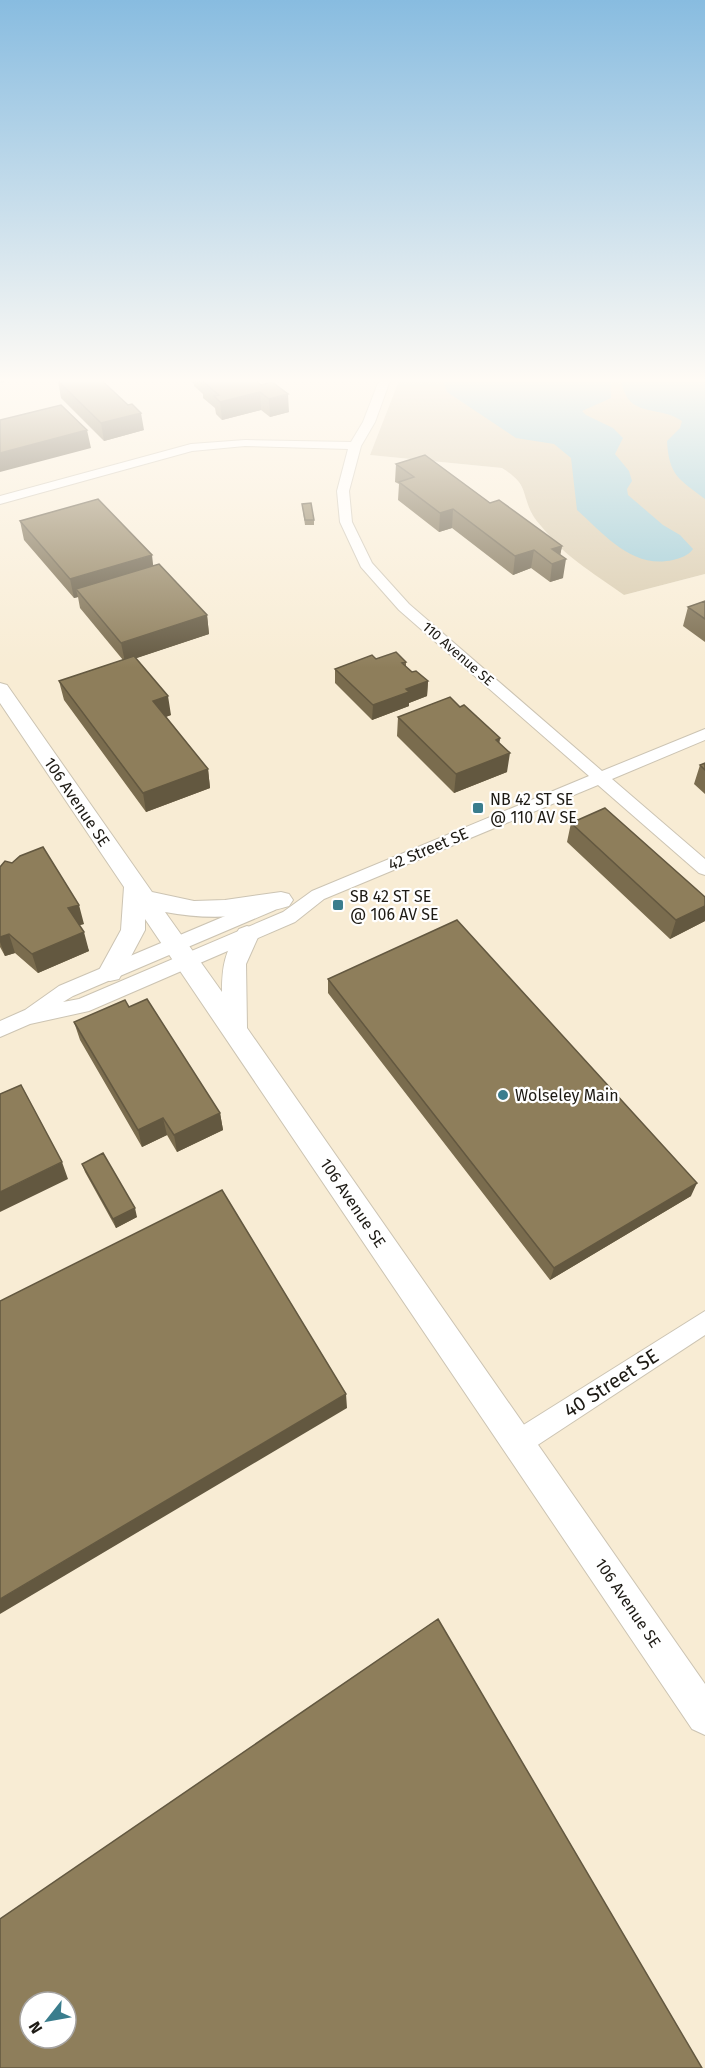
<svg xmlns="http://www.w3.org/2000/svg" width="705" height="2068" font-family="'Fira Sans',sans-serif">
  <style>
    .built { fill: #f8ecd4; fill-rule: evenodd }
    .green { fill: #d7c9ab }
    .water { fill: #98c9d5 }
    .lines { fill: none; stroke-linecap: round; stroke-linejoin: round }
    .minor-casing { stroke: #ccc4b3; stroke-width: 2 }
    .tertiary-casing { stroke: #ccc4b3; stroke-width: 2 }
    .minor { fill: #fff; fill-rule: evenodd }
    .tertiary { fill: #fff; fill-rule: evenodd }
    .wall { fill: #7a6c4e }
    .shaded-wall { fill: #635840 }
    .building { fill: #8e7e5b; stroke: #635840; stroke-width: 1.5; fill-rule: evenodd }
    .poi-dot { fill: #3a7d8d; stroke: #fff; stroke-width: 2 }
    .labels { text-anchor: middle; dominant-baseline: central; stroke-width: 4.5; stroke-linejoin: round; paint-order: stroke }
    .far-street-label { font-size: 14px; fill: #1d1a14; stroke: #fff }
    .poi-label { font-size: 16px; fill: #1d1a14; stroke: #fff; text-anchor: start }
    .street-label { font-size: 16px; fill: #1d1a14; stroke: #fff }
    .near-street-label { font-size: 20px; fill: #1d1a14; stroke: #fff }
  </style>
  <rect width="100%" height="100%" fill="#fef7e9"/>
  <path class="built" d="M0 378H400L370 455 502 468 516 477 527 496 531 513 551 537 577 561 624 595 705 574V2068H0ZM30 2002H66V2038H30Z"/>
  <path class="green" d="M400 378H705V574L624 595C598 576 568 559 548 534 543 528 535 520 531 512 521 489 527 484 502 468L370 455Z"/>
  <path class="water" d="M442 378H610L611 398 582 411 586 415 613 428 623 438 615 454 629 471 632 481 627 489 628 495 663 525 680 535 693 549C688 556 680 558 673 560 632 569 605 535 577 510L571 458 554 444 516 438 447 392Z
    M621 378H705V499C679 479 669 476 667 441L680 428 682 421C658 404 626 420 621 378Z"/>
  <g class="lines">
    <defs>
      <path id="minor" d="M380 378H391L375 422 361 446 349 491 352 522 372 563 409 604 602 771 705 729V740L612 779 705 859V875L699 873 598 785 324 899 295 922 89 1011 30 1024 0 1037V1021L25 1010 59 986 263 900 269 899 275 900 278 905 275 910 73 996 63 1002 79 999 283 912 312 891 589 776 399 610 361 567 340 522 337 491 348 449 245 446 192 451 0 504V496L191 444 245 440 351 442 363 422Z
        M705 1311V1335L527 1452 518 1455 509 1452 506 1443 509 1434Z"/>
      <path id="tertiary" d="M0 683 7 685 152 892 194 901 225 900 281 892 289 894 293 900 289 906C249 918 206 920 165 912L222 992C222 965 225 953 239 929L247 926 255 929 259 935 246 964 247 1028 705 1684V1735L692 1729 145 919V930L119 979 110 981 101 979 98 972 121 930 124 887 0 703Z"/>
    </defs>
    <use href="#minor" class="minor-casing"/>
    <use href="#tertiary" class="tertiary-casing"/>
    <use href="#minor" class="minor"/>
    <use href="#tertiary" class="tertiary"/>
  </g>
  <path class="wall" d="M187 378H253L289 412 270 417 261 410 222 420 216 414 215 408 203 398V394L194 386V384Z
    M58 381 144 430 104 441 61 398Z
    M396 464 490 503 562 546 560 555 563 578 550 582 531 568 513 575 452 528 439 532 398 500 399 484 395 482Z
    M302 504 314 520V525H305Z
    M20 521 153 565 207 615 209 634 136 658 171 715 166 717 208 769 210 788 146 812 64 700 59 681 123 660 80 608 78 597 74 598 24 540Z
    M705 601V642L683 626 688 607Z
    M376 659 406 662V667L412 672 428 681 427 696 409 703V706L372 720 335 683V669Z
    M398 717 500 738 499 743 507 772 454 793 397 736Z
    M705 763V794L694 784 700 765Z
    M571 823 705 921 670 939 567 842Z
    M0 867 84 924 79 925 89 951 38 973 15 953 5 956 0 947Z
    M328 979 691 1196 550 1280 328 993Z
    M129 1007 220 1113 223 1130 177 1152 167 1135 142 1147 80 1040 74 1022Z
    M82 1164 137 1217 116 1228 85 1172Z"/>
  <path class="shaded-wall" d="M0 378H19L0 383Z
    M260 392 261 410 222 420 220 402Z
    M288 394 289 412 270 417 269 399Z
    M141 413 144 430 104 441 101 423Z
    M87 430 91 448 0 472V453Z
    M453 509 452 528 439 532 440 513Z
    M562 546 559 561 566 559 563 578 550 582 552 564V549Z
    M534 550 531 568 513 575 515 556Z
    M152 555 154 573 76 589 78 597 74 598 70 579Z
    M207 615 209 634 125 662 121 643Z
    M428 681 427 696 409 703V706L372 720 373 705 406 689Z
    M168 696 171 715 156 720 153 701Z
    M500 738 497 758 510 753 507 772 454 793 456 774 496 740Z
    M208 769 210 788 146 812 143 793Z
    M79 905 84 924 73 927 68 908Z
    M705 906V921L670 939 676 920Z
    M84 932 89 951 38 973 32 954Z
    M9 934 15 953 5 956 0 942V937Z
    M220 1113 223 1130 177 1152 174 1135Z
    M163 1118 167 1135 142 1147 138 1130Z
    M62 1162 68 1179 0 1212V1192Z
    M697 1183 691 1196 550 1280 554 1268Z
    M135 1208 137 1217 116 1228 113 1219Z
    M346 1394 347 1408 0 1614V1599Z"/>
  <path class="building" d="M67 378H99L128 405 132 404 141 413 101 423 58 381Z
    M203 378H253L261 385 272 382 288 394 269 399 260 392 220 402 214 396 219 395 201 380H205Z
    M61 405 87 430 0 453V420Z
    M425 455 490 503 499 500 562 546 552 549 566 559 552 564 534 550 515 556 453 509 440 513 399 482 414 477 396 464Z
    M98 499 152 555 70 579 20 521Z
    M311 503 314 520H305L302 504Z
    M159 564 207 615 121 643 76 589Z
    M705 601V619L688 607Z
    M396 652 406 662 402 663 412 672 416 671 428 681 406 689 409 692 373 705 335 669 372 655 376 659Z
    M134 656 168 696 153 701 208 769 143 793 59 681Z
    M450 697 460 707 464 705 500 738 496 740 510 753 456 774 398 717Z
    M705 763V770L700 765Z
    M605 808 705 897V906L676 920 571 823Z
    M43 847 79 905 68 908 84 932 32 954 9 934 0 937V867L5 861 12 863 20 856Z
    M457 920 697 1183 554 1268 328 979Z
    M147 999 220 1113 174 1135 163 1118 138 1130 74 1022 125 1000 129 1007Z
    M21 1085 62 1162 0 1192V1094Z
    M103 1153 135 1208 113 1219 82 1164Z
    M222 1190 346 1394 0 1599V1301Z
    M438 1619 702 2068H0V1919ZM30 2002H66V2038H30Z"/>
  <linearGradient id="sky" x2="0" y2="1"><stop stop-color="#88bce0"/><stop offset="0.57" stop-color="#fffbf5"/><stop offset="1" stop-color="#fffbf5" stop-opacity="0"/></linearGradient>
  <rect width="705" height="668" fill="url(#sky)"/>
  <g class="poi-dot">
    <rect x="472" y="802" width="12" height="12" rx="3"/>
    <rect x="332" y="899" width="12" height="12" rx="3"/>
    <circle cx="503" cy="1095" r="6"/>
  </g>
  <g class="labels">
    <g class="far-street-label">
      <text transform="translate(458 654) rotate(41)">110 Avenue SE</text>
    </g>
    <g class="poi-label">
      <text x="490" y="799">NB 42 ST SE<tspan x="490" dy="18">@ 110 AV SE</tspan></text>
      <text x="350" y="896">SB 42 ST SE<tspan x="350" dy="18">@ 106 AV SE</tspan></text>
      <text x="515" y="1095">Wolseley Main</text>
    </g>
    <g class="street-label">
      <text transform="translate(77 802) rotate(56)">106 Avenue SE</text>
      <text transform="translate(428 849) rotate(-23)">42 Street SE</text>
      <text transform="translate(353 1203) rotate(56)">106 Avenue SE</text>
      <text transform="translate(628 1603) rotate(56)">106 Avenue SE</text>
    </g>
    <g class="near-street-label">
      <text transform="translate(611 1383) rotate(-33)">40 Street SE</text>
    </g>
  </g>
  <g transform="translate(48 2020) rotate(239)"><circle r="28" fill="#ffffff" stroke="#a5a3a1" stroke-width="1.5"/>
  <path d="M0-4.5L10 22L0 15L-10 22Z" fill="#3a7d8d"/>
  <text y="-9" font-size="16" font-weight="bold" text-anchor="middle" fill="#1d1a14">N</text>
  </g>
</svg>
